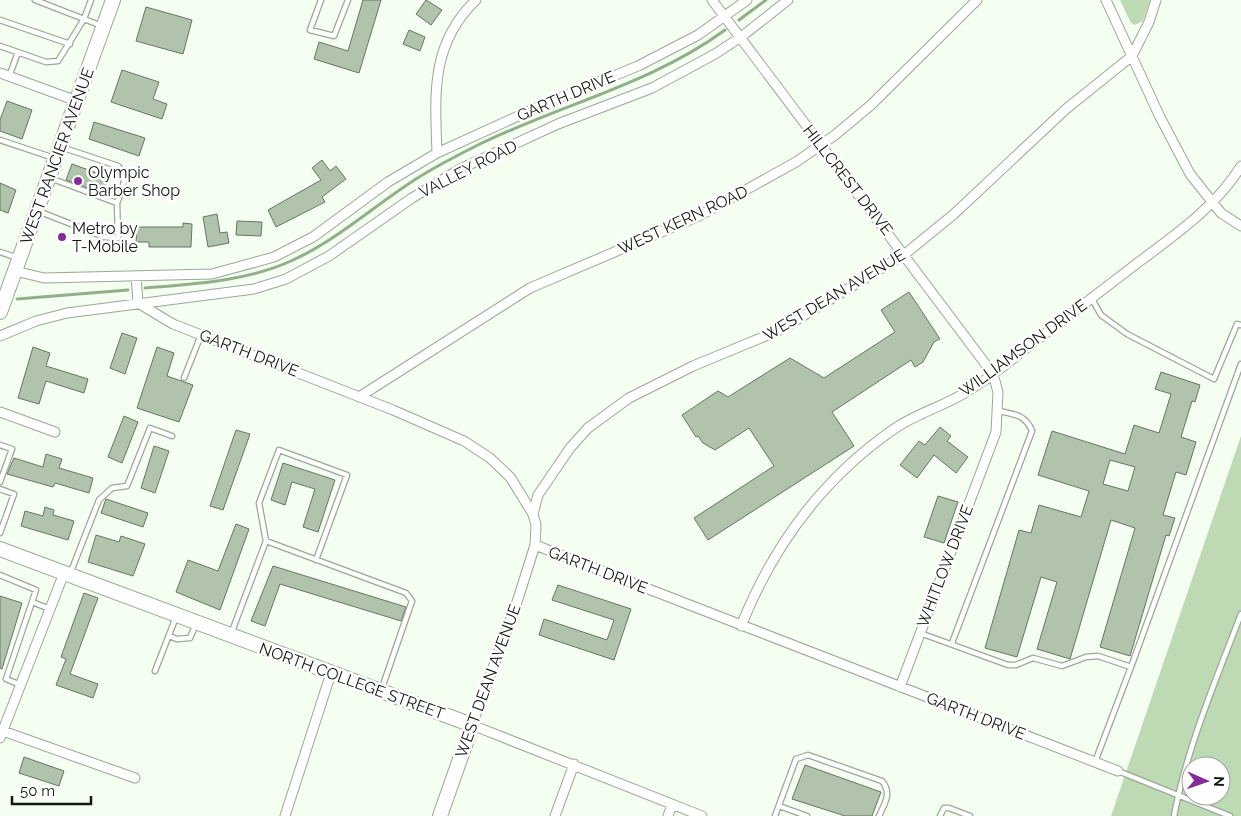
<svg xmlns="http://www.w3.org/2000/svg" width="1241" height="816" font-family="Raleway,sans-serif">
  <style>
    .green { fill: #bddab5; fill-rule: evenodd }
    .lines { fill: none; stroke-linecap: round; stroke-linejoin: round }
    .stream { stroke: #91af89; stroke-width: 3 }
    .building { fill: #b1c2ad; stroke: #677663; fill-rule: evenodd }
    .lane-casing { stroke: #99a995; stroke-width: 7 }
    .street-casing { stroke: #99a995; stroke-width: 11 }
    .secondary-casing { stroke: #99a995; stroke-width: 16 }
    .lane { stroke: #fff; stroke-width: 4.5 }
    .street { stroke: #fff; stroke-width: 9 }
    .secondary { stroke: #fff; stroke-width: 14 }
    .poi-dot { fill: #842d9a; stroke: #fff; stroke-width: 2 }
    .labels { text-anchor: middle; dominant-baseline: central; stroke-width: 5; stroke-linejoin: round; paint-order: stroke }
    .street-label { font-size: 16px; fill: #131911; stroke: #fff }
    .poi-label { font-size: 16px; fill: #131911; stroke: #fff; text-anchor: start }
  </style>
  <rect width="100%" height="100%" fill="#f4fef1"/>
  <path class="green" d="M1120 0H1150L1143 21 1135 25 1131 23Z
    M1241 436V816H1111ZM1191 766H1221V796H1191Z"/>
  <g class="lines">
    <path class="stream" d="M739 20 766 0
      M145 288C193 284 249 281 293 260 337 240 375 205 416 179 435 167 456 156 476 146 558 105 650 85 725 30
      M17 299 128 290"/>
  </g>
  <path class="building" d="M363 0H381L359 73 314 59 319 42 348 51Z
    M426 0 442 10 431 25 416 14Z
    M146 7 192 20 183 54 136 41Z
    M409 30 425 37 420 51 403 44Z
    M122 70 159 82 153 99 167 104 162 119 111 102Z
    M7 101 32 110 22 139 0 131V120Z
    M94 122 145 138 139 156 89 139Z
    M322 160 330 171 336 166 346 179 322 197 325 202 276 227 268 210 321 180 312 168Z
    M72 164 108 177 102 193 66 180Z
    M0 183 16 190 8 213 0 210Z
    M217 214 220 233 227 232 229 243 208 247 203 217Z
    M237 221 262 222 261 236 236 235Z
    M183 223 192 224 191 247H149V242H136L137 227H183Z
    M909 292 940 339 934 342 923 362 915 367 911 360 832 412 854 446 708 540 694 518 774 466 749 428 715 450 703 443 698 436 696 437 682 415 718 391 728 397 790 358 824 378 895 332 881 310Z
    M122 333 137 338 125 374 110 368Z
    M33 347 50 353 46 366 88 379 84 393 46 381 39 404 18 398Z
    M157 347 174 353 167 376 193 385 179 422 137 408Z
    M1161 372 1200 385 1195 402 1192 401 1181 437 1196 442 1186 475 1176 472 1163 515 1175 518 1169 536 1166 535 1130 656 1100 647 1135 528 1111 520 1070 659 1037 649 1057 582 1041 577 1017 657 985 648 1019 530 1031 533 1039 505 1081 517 1089 491 1038 475 1052 431 1125 454 1134 425 1159 433 1171 394 1155 389ZM1110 460 1135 467 1128 491 1103 484Z
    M124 416 138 422 122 463 108 457Z
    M940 427 951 436 947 441 968 457 956 473 934 455 917 478 900 465 919 441 925 445Z
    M236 430 250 434 223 510 210 506Z
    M154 446 169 451 155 493 141 488Z
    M46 454 62 459 59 468 93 478 89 493 55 483 53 487 7 474 14 458 43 467Z
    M283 463 335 480 318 532 303 527 315 489 292 482 285 505 271 500Z
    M938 496 958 502 944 543 924 537Z
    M106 499 148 513 143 527 101 513Z
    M45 507 54 510 53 515 74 521 68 540 21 526 25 511 43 516Z
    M236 524 249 529 220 610 176 592 188 560 218 571Z
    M96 535 119 542 121 536 145 544 133 576 88 562Z
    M273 566 406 607 401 621 280 584 265 626 251 621Z
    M558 585 631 609 614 660 539 635 544 619 607 640 614 620 552 600Z
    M84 593 98 598 70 674 98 684 93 698 56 685 66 659 61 657Z
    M0 596 22 603 2 669 0 668Z
    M24 757 64 771 59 786 19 773Z
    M805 765 881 792 872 816H845L792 799Z"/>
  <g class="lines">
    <defs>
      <path id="lane" d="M35 0 102 26
        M321 0 310 30 334 36 348 0
        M0 20 70 44
        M0 46 46 62 58 61 84 19 91 0
        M9 77 18 52
        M0 140 54 158
        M61 147 118 166 125 175 122 191 117 203
        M38 211 104 237 118 238 117 203 50 178
        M0 252 18 258
        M1092 299 1101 315 1127 334 1214 379 1237 324 1241 325
        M184 378 201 335
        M0 445 12 449 0 482
        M0 489 14 494 0 533
        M266 541 259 503 279 450 347 475 316 560
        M70 574 99 500 112 488 127 486 150 428 172 436
        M0 575 36 590 32 602
        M920 633 1008 665H1016L1033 658 1062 666 1086 657 1098 656 1131 667 1241 364
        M231 634 266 541 406 593 412 601 382 688
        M169 636 177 639 190 638 196 624
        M952 643 1032 431C1026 415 1014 414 999 411
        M155 671 176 617
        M21 685 6 679 32 602 50 609
        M1095 762 1131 667
        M1118 771 1230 816
        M779 806 807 816
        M775 816 796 759 808 755 882 781C892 793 885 803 879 816
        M940 816 944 808H949L970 816
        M1174 816C1187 747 1216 680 1241 614"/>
      <path id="street" d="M712 0 993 374 998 392 996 432 900 687
        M1106 0 1159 115 1190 174 1221 213 1241 226
        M0 73 77 101
        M437 153C435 95 430 44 476 0
        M15 271 44 278 212 274 274 257 313 237 388 182 437 153 549 102 638 66 698 35 747 0
        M136 276 138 303 173 324 393 410 464 441 490 458 510 477 533 514 536 525 535 545 518 599 472 725 702 816
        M0 336 36 321 67 313 254 289 286 279 329 256 412 198 460 169 558 124 652 88 715 54 741 37 788 0
        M359 397 530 288 699 216 796 162 835 135 871 105 977 0
        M0 412 55 432
        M533 514 538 495 570 448 588 428 629 398 693 366 780 330 905 254 954 214 1066 109 1132 56 1149 22 1156 0
        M535 545 1118 771
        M741 626C773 546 823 478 894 429 917 413 945 406 968 391 990 378 1009 362 1029 346 1063 320 1097 294 1131 268 1170 238 1215 209 1241 166
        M0 730 135 778
        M0 738 64 573
        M285 816 331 673
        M555 816 574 764
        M668 816 672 805"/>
      <path id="secondary" d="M0 312 113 0
        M0 549 472 725 440 816"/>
    </defs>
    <use href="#lane" class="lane-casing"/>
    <use href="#street" class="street-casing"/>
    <use href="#secondary" class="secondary-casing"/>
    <use href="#lane" class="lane"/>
    <use href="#street" class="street"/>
    <use href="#secondary" class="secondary"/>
  </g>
  <g class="poi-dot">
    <circle cx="78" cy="181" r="5"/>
    <circle cx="62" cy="237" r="5"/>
  </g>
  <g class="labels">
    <g class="street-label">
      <text transform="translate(566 96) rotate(-23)">GARTH DRIVE</text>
      <text transform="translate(57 156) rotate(-70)">WEST RANCIER AVENUE</text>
      <text transform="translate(468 169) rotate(-27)">VALLEY ROAD</text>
      <text transform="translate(848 180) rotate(52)">HILLCREST DRIVE</text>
      <text transform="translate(683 220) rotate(-25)">WEST KERN ROAD</text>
      <text transform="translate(834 295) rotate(-31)">WEST DEAN AVENUE</text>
      <text transform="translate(1023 348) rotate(-36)">WILLIAMSON DRIVE</text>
      <text transform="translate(249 353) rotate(21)">GARTH DRIVE</text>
      <text transform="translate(945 566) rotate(-69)">WHITLOW DRIVE</text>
      <text transform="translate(598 570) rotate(21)">GARTH DRIVE</text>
      <text transform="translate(352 681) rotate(20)">NORTH COLLEGE STREET</text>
      <text transform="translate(488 681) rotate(-70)">WEST DEAN AVENUE</text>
      <text transform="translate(976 716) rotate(21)">GARTH DRIVE</text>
    </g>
    <g class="poi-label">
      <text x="88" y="172">Olympic<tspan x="88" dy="18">Barber Shop</tspan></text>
      <text x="72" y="228">Metro by<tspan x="72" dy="18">T-Mobile</tspan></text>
    </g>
  </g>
  <g transform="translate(1206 781) rotate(92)"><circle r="24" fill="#ffffff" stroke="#a1a3a0"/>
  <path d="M0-4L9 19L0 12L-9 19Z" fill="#842d9a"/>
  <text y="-8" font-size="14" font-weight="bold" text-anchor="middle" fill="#131911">N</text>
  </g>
  <path d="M12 796v8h79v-8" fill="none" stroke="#131911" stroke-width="2.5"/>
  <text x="20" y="796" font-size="15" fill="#131911" stroke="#ffffff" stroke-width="4" paint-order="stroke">50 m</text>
</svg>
